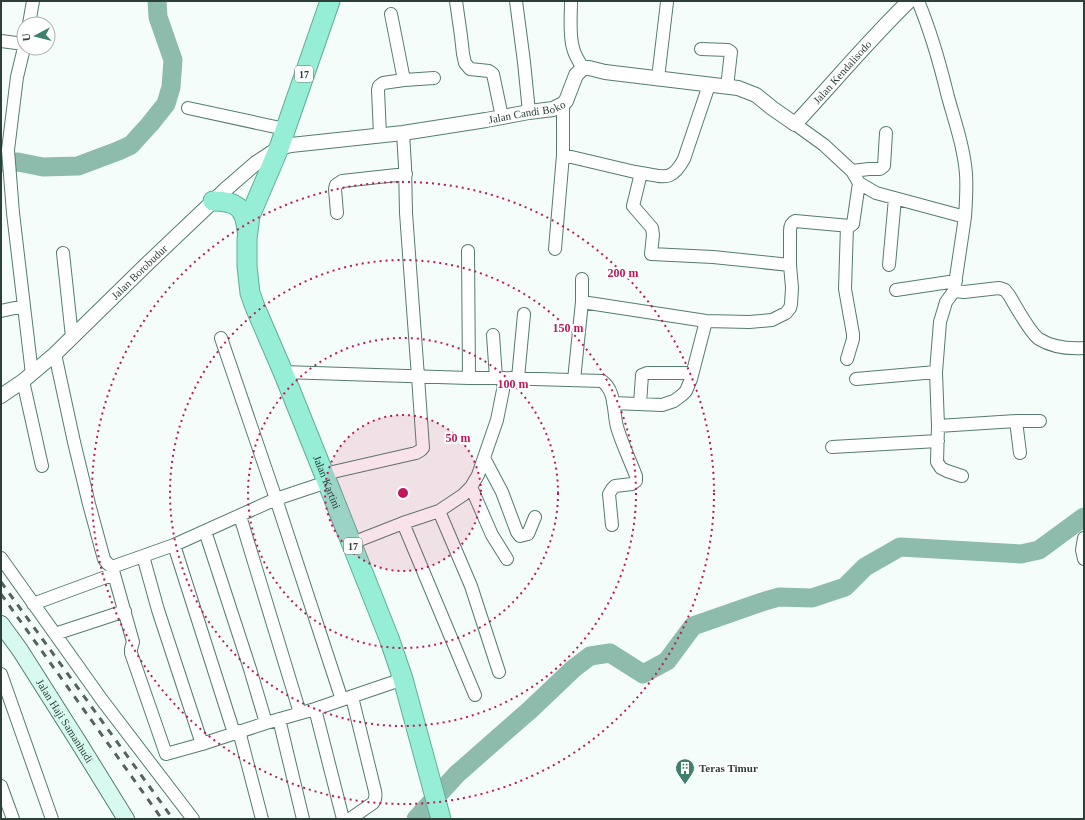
<svg xmlns="http://www.w3.org/2000/svg" width="1085" height="820" font-family="'Times New Roman',serif">
  <style>
    .lines { fill: none; stroke-linecap: round; stroke-linejoin: round }
    .river { stroke: #8dbbac; stroke-width: 19 }
    .minor-casing { stroke: #547c70; stroke-width: 14 }
    .tertiary-casing { stroke: #547c70; stroke-width: 16 }
    .secondary-casing { stroke: #547c70; stroke-width: 18 }
    .trunk-casing { stroke: #60ae98; stroke-width: 21 }
    .minor { stroke: #fff; stroke-width: 12 }
    .tertiary { stroke: #fff; stroke-width: 14 }
    .secondary { stroke: #d8f9ef; stroke-width: 16 }
    .trunk { stroke: #96eed6; stroke-width: 19 }
    .rail { stroke: #53635d; stroke-width: 3; stroke-dasharray: 7 7; stroke-linecap: butt }
    .ring { fill: none; stroke: #c2185b; stroke-width: 2; stroke-dasharray: 2 4 }
    .labels { text-anchor: middle; dominant-baseline: central; stroke-width: 4; stroke-linejoin: round; paint-order: stroke }
    .shield { fill: #fff; stroke: #6c7974; stroke-width: 1 }
    .shield-label { font-size: 10px; font-weight: bold; fill: #2d3f39 }
    .street-label { font-size: 11px; fill: #2d3f39; stroke: #fff }
    .poi-label { font-size: 11px; font-weight: bold; fill: #2d3f39; stroke: #fff; text-anchor: start }
    .centre { fill: #c2185b; stroke: #fff; stroke-width: 2 }
    .ring-label { font-size: 12px; text-anchor: middle; font-weight: bold; fill: #c2185b; stroke: #fff; stroke-width: 4; stroke-linejoin: round; paint-order: stroke }
  </style>
  <rect width="100%" height="100%" fill="#f5fdfa"/>
  <g class="lines">
    <path class="river" d="M1 163 18 162 43 167 78 166 118 151 131 145 150 124 166 104 171 87 173 60 158 17 157 1
      M416 819 457 774 531 709 573 669 590 656 610 653 643 674 667 661 693 626 762 602 779 597 812 598 845 587 865 567 900 547 1021 554 1039 550 1084 517"/>
    <defs>
      <path id="minor" d="M456 1 461 36 463 54 465 63 470 69 489 71 493 74 502 117
        M516 1 524 62 529 112
        M571 1C571 16 569 34 573 48 575 56 579 62 583 68
        M918 1C931 32 940 64 948 97 955 122 964 148 966 174 967 188 966 202 965 217
        M29 24 33 1
        M1 41 24 44
        M24 48 17 77 8 150 13 213 32 374
        M701 49 728 50 731 52 727 87
        M658 78 667 2
        M404 80 434 78
        M188 108 285 129
        M795 124 824 145 852 171 859 183 876 193 965 217 954 291 964 292 999 288 1005 290 1009 295C1015 305 1030 333 1039 339 1052 347 1069 349 1084 348
        M380 135 378 90 379 86 383 83 404 80 391 14
        M563 155 635 172 641 173 633 206 652 228 653 235 651 254 713 257 790 265
        M852 171 869 169H880L884 166 886 133
        M641 173C664 176 671 183 684 159L709 85
        M337 213 335 189 336 185 342 181 406 174
        M847 226 845 289 853 334V339L847 359
        M555 249 563 155V104
        M468 251 469 378
        M63 253 72 337
        M889 265 895 198
        M896 290 956 281
        M954 291 946 302 940 322 936 372 938 426 937 462 941 468 947 471 962 476
        M582 302V279
        M1 311 24 306
        M493 335 496 378
        M221 338 276 499 342 700
        M55 354 74 442 89 504 104 559 107 563 112 567
        M283 372 469 378H504L602 381C616 391 613 412 617 427 622 444 630 460 636 476V481L632 484 615 486 612 489 609 494 612 525
        M518 378 524 314
        M856 379 936 372
        M574 380 582 302 706 321 749 322 772 320 786 313 790 308 791 304 792 288 790 265V231C790 227 791 223 795 221L850 226 853 224 859 183
        M23 381 42 466
        M613 403 662 405 674 401 682 395 686 391 691 379 706 321
        M640 404 642 375 647 373H692
        M1016 421 1020 453
        M938 426 1016 421H1040
        M832 447 938 441
        M484 458 502 492 517 532 520 536 528 534 535 517
        M324 474 416 453 421 450 423 448 418 377 406 213 405 166 403 133
        M327 482 276 499 174 545 112 567 133 642 131 649V653L166 754 202 744 266 723 315 709 403 679
        M471 487 492 535 507 559
        M439 511 471 586 499 672
        M240 516 300 713
        M403 523 475 695
        M205 531 250 669 266 723
        M1084 538 1082 550 1084 559
        M352 543 403 523 439 511 463 495 471 487 478 475 497 420 503 390 504 378
        M174 545 234 733
        M143 556 158 610 202 744
        M1 558 102 700 193 819
        M33 604 114 574
        M55 634 125 611
        M1 674 52 819
        M315 709 343 819
        M279 719 303 819
        M239 731 262 819
        M1 786 13 819
        M350 819 373 803C376 799 376 796 375 791L352 697"/>
      <g id="tertiary">
        <path id="s1" d="M1 396 23 381 55 354 147 264 226 189 256 163 279 148 291 145 403 133 486 120 529 112 553 109 563 104 566 101 576 75 583 68H589L605 72 738 88 756 95 772 108 795 124C833 83 869 40 909 1"/>
      </g>
      <g id="secondary">
        <path id="s2" d="M1 624 20 650 79 743 126 819"/>
      </g>
      <g id="trunk">
        <path id="s3" d="M330 1 279 148 250 216 247 239V266L250 293 255 307 283 372 324 474 389 638 403 679 441 819"/>
        <path d="M213 201C236 201 245 207 247 231"/>
      </g>
    </defs>
    <use href="#minor" class="minor-casing"/>
    <use href="#tertiary" class="tertiary-casing"/>
    <use href="#secondary" class="secondary-casing"/>
    <use href="#trunk" class="trunk-casing"/>
    <use href="#minor" class="minor"/>
    <use href="#tertiary" class="tertiary"/>
    <use href="#secondary" class="secondary"/>
    <use href="#trunk" class="trunk"/>
    <path class="rail" d="M1 582 173 819
      M1 594 162 819"/>
  </g>
  <circle cx="403" cy="493" r="78" fill="#c2185b" fill-opacity=".12"/>
  <g class="ring">
    <circle cx="403" cy="493" r="78"/>
    <circle cx="403" cy="493" r="155"/>
    <circle cx="403" cy="493" r="233"/>
    <circle cx="403" cy="493" r="311"/>
  </g>
  <defs>
    <symbol id="building-pin" viewBox="-11 -11 22 30"><path d="M0 17L-7.5 6A9.5 9.5 0 1 1 7.5 6Z" fill="#3f7f6d" stroke="#fff"/><path d="M-4-6H4V6H1V3H-1V6H-4ZM-2.5-4.3h1.7v1.8h-1.7ZM.8-4.3h1.7v1.8H.8ZM-2.5-1h1.7V.8h-1.7ZM.8-1h1.7V.8H.8Z" fill="#fff"/></symbol>
  </defs>
  <g fill-rule="evenodd">
    <use href="#building-pin" x="674" y="757" width="22" height="30"/>
  </g>
  <g class="labels">
    <g class="shield">
      <rect x="295" y="66" width="18" height="16" rx="3"/>
      <rect x="344" y="538" width="18" height="16" rx="3"/>
    </g>
    <g class="shield-label">
      <text x="304" y="74">17</text>
      <text x="353" y="546">17</text>
    </g>
    <g class="street-label">
      <text stroke="none"><textPath href="#s1" startOffset="998">Jalan Kendalisodo</textPath></text>
      <text stroke="none"><textPath href="#s1" startOffset="624">Jalan Candi Boko</textPath></text>
      <text stroke="none"><textPath href="#s1" startOffset="186">Jalan Borobudur</textPath></text>
      <text stroke="none"><textPath href="#s3" startOffset="511">Jalan Kartini</textPath></text>
      <text stroke="none"><textPath href="#s2" startOffset="116">Jalan Haji Samanhudi</textPath></text>
    </g>
    <g class="poi-label">
      <text x="699" y="768">Teras Timur</text>
    </g>
  </g>
  <circle cx="403" cy="493" r="6" class="centre"/>
  <g class="ring-label">
    <text x="623" y="277">200 m</text>
    <text x="568" y="332">150 m</text>
    <text x="513" y="388">100 m</text>
    <text x="458" y="442">50 m</text>
  </g>
  <rect width="1085" height="820" fill="none" stroke="#2d3f39" stroke-width="4"/>
  <g transform="translate(36 36) rotate(263)"><circle r="19" fill="#ffffff" stroke="#abb2b0"/>
  <path d="M0-3L7 15L0 10L-7 15Z" fill="#3f7f6d"/>
  <text y="-6" font-size="11" font-weight="bold" text-anchor="middle" fill="#2d3f39">U</text>
  </g>
</svg>
